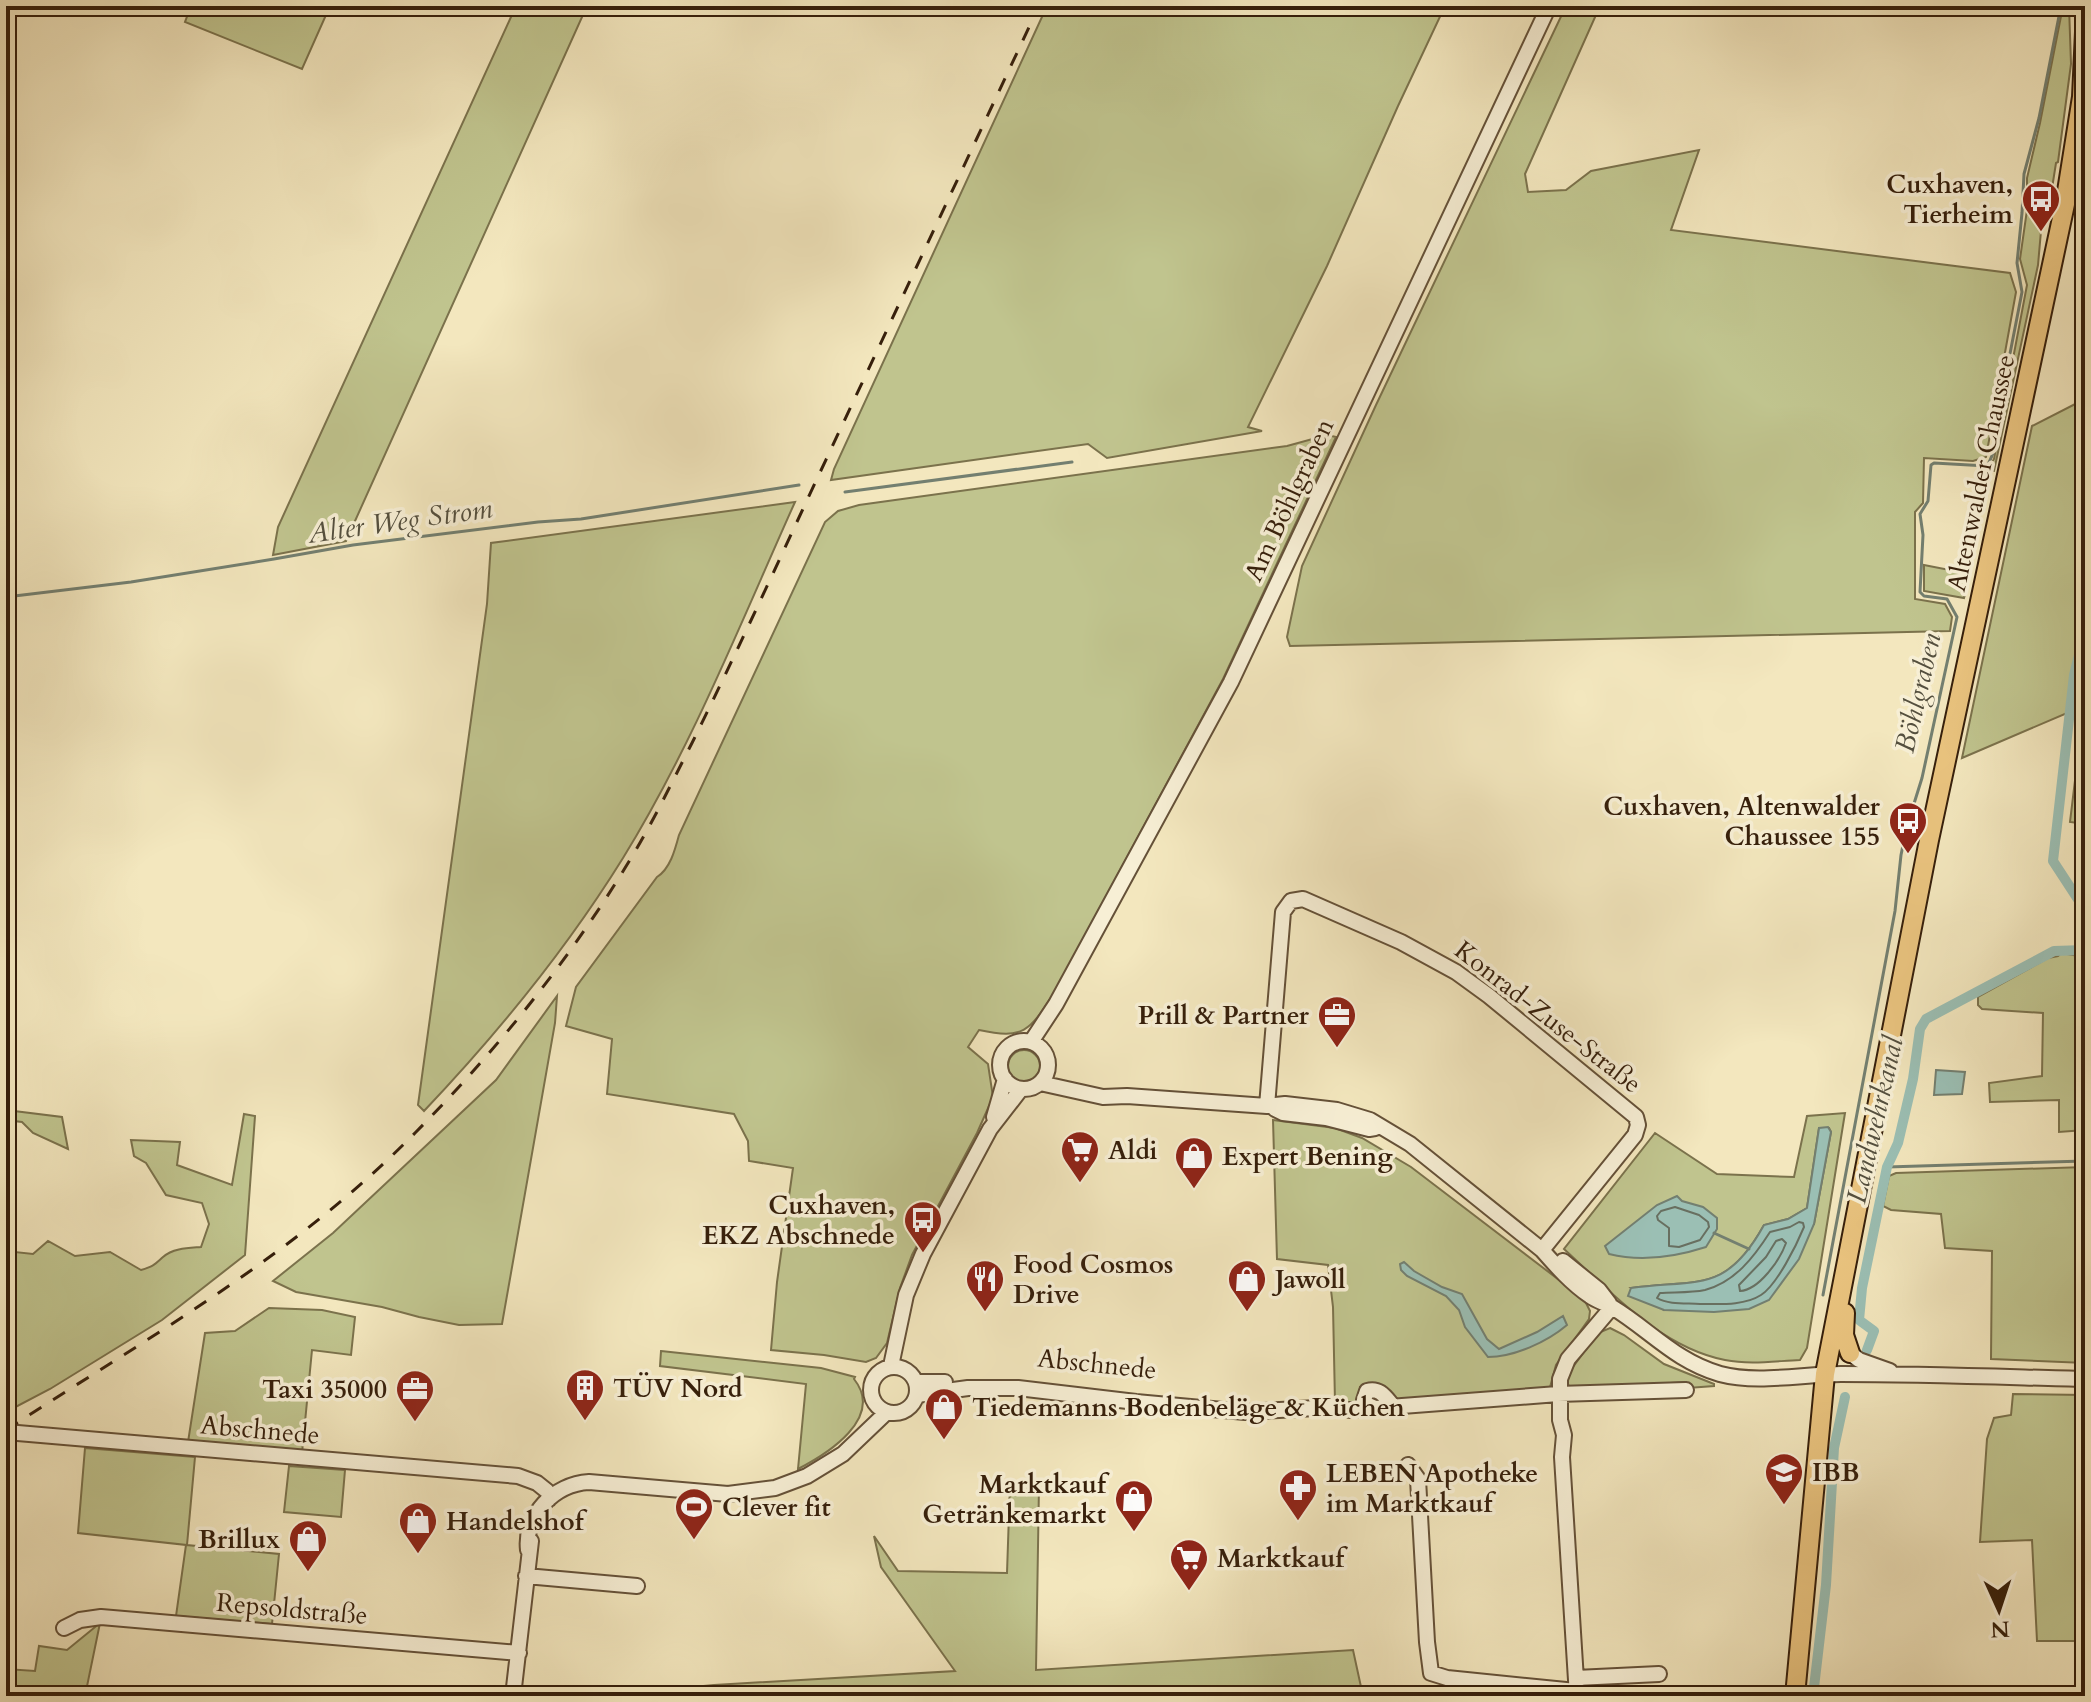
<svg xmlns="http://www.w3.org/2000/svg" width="2091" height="1702" font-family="Cardo,serif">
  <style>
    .green { fill: #c0c48e; stroke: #7b724c; stroke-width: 2; fill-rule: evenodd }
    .water { fill: #9bbfb4; stroke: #737f70; stroke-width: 2 }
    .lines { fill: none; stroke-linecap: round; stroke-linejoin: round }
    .shore { stroke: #686f60; stroke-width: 2 }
    .stream { stroke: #737f70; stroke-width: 3 }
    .canal { stroke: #9bbfb4; stroke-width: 10 }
    .minor-casing { stroke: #655138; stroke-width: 18 }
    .major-casing { stroke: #361f0b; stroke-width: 22 }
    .minor { stroke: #f7efd5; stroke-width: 14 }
    .major { stroke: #eac47f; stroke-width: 18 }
    .rail { stroke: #361f0b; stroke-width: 3; stroke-dasharray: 14 14; stroke-linecap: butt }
    .labels { text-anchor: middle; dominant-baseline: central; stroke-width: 7; stroke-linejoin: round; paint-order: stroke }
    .poi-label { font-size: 26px; font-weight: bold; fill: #361f0b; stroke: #f7efd5; text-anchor: start }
    .street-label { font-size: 26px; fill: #361f0b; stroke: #f7efd5 }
    .water-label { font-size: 28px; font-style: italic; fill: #544f3e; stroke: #f7efd5 }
  </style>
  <rect width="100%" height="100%" fill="#f3e7be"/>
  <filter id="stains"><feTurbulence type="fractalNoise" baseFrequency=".0025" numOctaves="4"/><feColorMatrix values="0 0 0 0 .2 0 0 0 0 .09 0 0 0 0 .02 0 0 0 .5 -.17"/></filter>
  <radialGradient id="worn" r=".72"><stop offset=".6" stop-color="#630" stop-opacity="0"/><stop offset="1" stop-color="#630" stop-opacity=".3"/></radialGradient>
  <path class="green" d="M191 6H330L302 69 185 22Z
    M516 6H587L346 541 273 555 278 527Z
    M1047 6H1445L1398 106 1327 266 1248 427 1262 431 1107 458 1088 444 831 480 834 469Z
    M1566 6H1600L1525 174 1528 192 1566 190 1591 171 1699 150 1671 230 2010 273 2016 292 1986 457 1973 461 1924 458 1923 503 1915 512V599L1945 604 1952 617 1950 631 1290 646 1287 637 1302 566 1376 405Z
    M2063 6H2069L2071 64 2058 162 2056 163 2050 201 2041 231 2038 265 1994 471 1987 470 1994 459 2027 285 2020 259 2027 210V178L2040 123Z
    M2085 399V824L2070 822 2083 714 2067 713 1962 758 2032 426Z
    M1327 435 1336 437 1223 679 1054 993C1030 1030 1025 1040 979 1030L968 1047 988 1064 993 1097 977 1133 912 1255 900 1288 887 1343 876 1358 866 1362 824 1355 771 1350 777 1282 793 1168 749 1161 748 1141 734 1114 607 1094 612 1039 566 1026 576 987 657 877C670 869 675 850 679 835L825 522 838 511 859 505 1287 446Z
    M795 502C741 622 692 746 623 858 566 950 498 1033 424 1111L418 1105 487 604 491 543Z
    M1924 565 1970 574 1964 598 1924 591Z
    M2061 953 2085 957V1130L2059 1132V1100L1990 1102 1989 1083 2042 1076 2043 1013 1982 1009 1978 1005V997L2048 958 2058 956Z
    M557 996 555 1023 502 1324 459 1325 419 1317 382 1307 296 1292 273 1281 333 1233 496 1080Z
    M1008 1066a16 16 0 1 1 32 0a16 16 0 1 1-32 0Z
    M6 1110 62 1117 68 1149 33 1133 22 1122 6 1120Z
    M1845 1113 1807 1348 1800 1360C1775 1361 1750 1365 1725 1360 1660 1347 1611 1292 1564 1249L1655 1133 1717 1174 1794 1177 1807 1116ZM1819 1128H1829L1831 1132 1814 1224 1664 1310 1631 1288C1699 1279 1726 1294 1764 1225L1788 1219 1807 1208Z
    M244 1114 255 1116 245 1255 162 1320 50 1389 6 1412V1251L33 1254 48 1241 75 1256 110 1252 141 1270C154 1266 154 1265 163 1257 173 1248 189 1248 201 1247L209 1224 202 1203 166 1195 146 1163 134 1156 131 1140 180 1142 177 1165 232 1185Z
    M1273 1120 1335 1128 1362 1138 1411 1167 1584 1299 1590 1311 1589 1319 1556 1365 1549 1391 1399 1402 1381 1387H1360L1361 1408 1341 1409 1335 1402 1333 1307 1328 1265 1277 1259Z
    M2085 1167V1363L1991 1359 1992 1251 1945 1248 1941 1214 1891 1210 1883 1206 1889 1176 1896 1173Z
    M269 1308 322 1310 355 1317 351 1355 312 1350 302 1453 188 1442 205 1333 235 1331Z
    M1610 1328 1624 1335 1664 1364 1714 1384V1386L1688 1388 1686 1382 1575 1389 1570 1387 1567 1383 1570 1371 1598 1333Z
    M661 1351 821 1368 855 1377 854 1379C885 1418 827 1454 798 1469L806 1384 660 1366Z
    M2013 1394 2085 1395V1641H2037L2032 1540 1980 1542 1987 1439 1994 1418 2011 1415Z
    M85 1448 195 1457 187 1545 279 1554 272 1624 176 1616 186 1545 78 1533Z
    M289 1466 345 1470 341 1517 284 1512Z
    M1010 1484 1039 1485 1036 1670 1353 1650 1363 1696H597L714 1685 955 1671 881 1567 874 1536 898 1571 1007 1573Z
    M100 1623 85 1696H6V1669L35 1671 39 1646 67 1650Z"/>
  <path class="water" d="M1936 1070 1965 1072 1962 1094 1934 1095Z
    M1828 1127 1831 1132 1814 1224 1799 1259 1769 1300 1749 1309 1714 1312 1664 1310 1628 1296 1631 1288C1698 1279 1726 1294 1764 1225L1788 1219 1807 1208 1819 1128Z
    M1677 1196 1682 1201 1703 1207 1717 1218V1229L1706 1247C1675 1257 1641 1262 1609 1254L1605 1246 1657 1205Z
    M1404 1262 1414 1271 1442 1287 1462 1294 1487 1339 1499 1349 1537 1332 1563 1316 1567 1325C1547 1342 1514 1357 1488 1357L1465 1327 1459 1310 1446 1296 1407 1276 1401 1270 1400 1264Z"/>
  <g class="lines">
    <path class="shore" d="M1675 1207 1699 1215 1708 1222 1709 1227 1700 1240 1679 1247 1669 1246V1228L1658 1220 1657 1216 1661 1211Z
      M1799 1222 1803 1223 1804 1227C1797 1244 1777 1285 1761 1295 1744 1306 1719 1304 1700 1304 1686 1303 1669 1305 1657 1298L1660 1293C1674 1292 1691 1293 1705 1290 1735 1282 1754 1257 1770 1232L1790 1227Z
      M1782 1239 1786 1243C1780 1260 1759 1290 1740 1291L1739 1285 1766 1257 1776 1241Z"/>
    <path class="stream" d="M845 492 1072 462
      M6 597 131 582 274 559 353 545 538 522 581 519 799 485
      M1887 1167 2085 1161
      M1714 1233 1749 1249
      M1823 1295 1895 911 1901 855 1907 826 1922 778 1957 617 1947 599 1924 596 1920 592 1923 535 1920 514 1928 501 1931 465 1934 463 1987 466C1996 451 1999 428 1999 410L2022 292 2017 263 2022 213 2024 174 2039 118 2061 6"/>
    <path class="canal" d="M2085 631 2074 675 2053 861 2085 910
      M1867 1350 1874 1331 1859 1320 1862 1288 1887 1167 1898 1143 1913 1079 1920 1029 1926 1019 2054 951 2085 950
      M1813 1696 1826 1585 1834 1448 1845 1397"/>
    <defs>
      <path id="minor" d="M1000 1065a24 24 0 1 1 48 0a24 24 0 1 1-48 0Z
        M1031 1042 1056 1004 1231 682 1549 6
        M1040 1083 1103 1097 1127 1096 1267 1106 1285 1104 1337 1110 1370 1120 1410 1144 1542 1250C1556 1266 1572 1284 1590 1296 1597 1301 1605 1303 1612 1307 1650 1330 1675 1361 1720 1374 1757 1384 1803 1374 1841 1374 1923 1374 2004 1377 2085 1379
        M1267 1106 1283 912 1291 901 1303 899 1401 942 1456 972 1489 996 1636 1117 1638 1125 1635 1135 1542 1250
        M1275 1109 1283 1113 1326 1118 1369 1129 1375 1128
        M994 1117 1005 1079
        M1563 1261 1599 1290 1609 1303
        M1850 1353 1859 1360 1890 1371
        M891 1366 906 1295 923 1254 990 1129 1021 1089
        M871 1390a23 23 0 1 1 46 0a23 23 0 1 1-46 0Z
        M916 1382H945
        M917 1395 968 1388H1018L1136 1402 1245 1412 1334 1407
        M1375 1408 1366 1404 1364 1400 1367 1391C1380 1387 1386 1398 1394 1407
        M1350 1410 1558 1394 1686 1390
        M6 1432 518 1476 537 1483 547 1491 549 1499
        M1408 1465 1418 1479 1427 1642 1431 1673 1447 1678 1576 1691
        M528 1550C524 1515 554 1484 589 1482L728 1494 775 1488 807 1476 843 1454 887 1412
        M526 1576 637 1586
        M64 1628 80 1620 101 1617 519 1653
        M1576 1678 1659 1674
        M513 1696 531 1541
        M1577 1696 1562 1457 1564 1435 1560 1420V1379L1568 1359 1612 1307"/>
      <path id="major" d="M1845 1313 1844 1335 1850 1353
        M1795 1696 1825 1374 1929 840 2065 204 2082 97 2085 32"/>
    </defs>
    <use href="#minor" class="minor-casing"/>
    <use href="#major" class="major-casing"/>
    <use href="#minor" class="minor"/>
    <use href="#major" class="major"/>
    <path class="rail" d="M6 1430C150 1336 293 1257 415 1133 500 1047 576 952 637 848 657 814 674 778 692 743 732 662 770 580 808 498 885 334 962 170 1039 6"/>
  </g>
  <defs>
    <symbol id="bus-pin" viewBox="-11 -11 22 30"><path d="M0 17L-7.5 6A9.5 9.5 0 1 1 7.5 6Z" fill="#8f2418" stroke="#f7efd5"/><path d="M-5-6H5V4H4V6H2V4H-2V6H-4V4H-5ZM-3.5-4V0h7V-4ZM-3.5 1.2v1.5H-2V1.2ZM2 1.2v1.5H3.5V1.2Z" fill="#fff"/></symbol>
    <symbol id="office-pin" viewBox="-11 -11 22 30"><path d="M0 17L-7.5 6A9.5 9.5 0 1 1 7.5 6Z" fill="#8f2418" stroke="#f7efd5"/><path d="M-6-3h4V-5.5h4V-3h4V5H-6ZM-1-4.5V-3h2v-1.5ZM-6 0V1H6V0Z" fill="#fff"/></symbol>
    <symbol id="supermarket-pin" viewBox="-11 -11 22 30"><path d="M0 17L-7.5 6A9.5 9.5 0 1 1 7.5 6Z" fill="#8f2418" stroke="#f7efd5"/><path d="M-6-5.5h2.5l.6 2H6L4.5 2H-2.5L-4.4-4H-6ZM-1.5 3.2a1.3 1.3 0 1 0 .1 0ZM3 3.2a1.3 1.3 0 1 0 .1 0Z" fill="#fff"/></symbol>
    <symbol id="shop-pin" viewBox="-11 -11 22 30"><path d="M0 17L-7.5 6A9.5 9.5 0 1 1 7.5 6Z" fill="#8f2418" stroke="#f7efd5"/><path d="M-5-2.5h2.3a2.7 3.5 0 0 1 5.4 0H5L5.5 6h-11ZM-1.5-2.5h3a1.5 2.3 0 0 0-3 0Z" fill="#fff"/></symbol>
    <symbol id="restaurant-pin" viewBox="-11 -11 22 30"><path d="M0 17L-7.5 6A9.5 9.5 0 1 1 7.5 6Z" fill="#8f2418" stroke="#f7efd5"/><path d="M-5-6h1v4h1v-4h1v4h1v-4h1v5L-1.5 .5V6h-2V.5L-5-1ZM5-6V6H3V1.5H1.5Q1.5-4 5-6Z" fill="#fff"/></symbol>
    <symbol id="building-pin" viewBox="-11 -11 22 30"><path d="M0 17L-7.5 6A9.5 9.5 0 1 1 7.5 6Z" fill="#8f2418" stroke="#f7efd5"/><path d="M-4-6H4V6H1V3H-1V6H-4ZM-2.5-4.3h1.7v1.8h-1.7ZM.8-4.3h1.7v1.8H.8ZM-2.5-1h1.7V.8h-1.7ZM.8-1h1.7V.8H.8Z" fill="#fff"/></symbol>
    <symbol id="university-pin" viewBox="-11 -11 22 30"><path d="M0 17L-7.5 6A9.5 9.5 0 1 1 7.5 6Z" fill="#8f2418" stroke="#f7efd5"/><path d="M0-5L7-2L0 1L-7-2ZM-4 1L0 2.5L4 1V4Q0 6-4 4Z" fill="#fff"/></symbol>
    <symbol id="pharmacy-pin" viewBox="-11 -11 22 30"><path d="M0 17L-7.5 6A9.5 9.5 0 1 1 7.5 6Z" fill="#8f2418" stroke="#f7efd5"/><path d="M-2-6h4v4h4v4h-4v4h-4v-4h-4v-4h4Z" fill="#fff"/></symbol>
    <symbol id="stadium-pin" viewBox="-11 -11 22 30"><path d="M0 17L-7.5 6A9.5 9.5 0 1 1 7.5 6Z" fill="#8f2418" stroke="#f7efd5"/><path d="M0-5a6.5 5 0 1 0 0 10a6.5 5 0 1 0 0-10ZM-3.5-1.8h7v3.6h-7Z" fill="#fff"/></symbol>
  </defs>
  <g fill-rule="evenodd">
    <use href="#bus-pin" x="2019" y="177" width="44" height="60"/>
    <use href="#bus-pin" x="1886" y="799" width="44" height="60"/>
    <use href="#office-pin" x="1315" y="993" width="44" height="60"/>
    <use href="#supermarket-pin" x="1058" y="1128" width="44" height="60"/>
    <use href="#shop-pin" x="1172" y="1134" width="44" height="60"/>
    <use href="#bus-pin" x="901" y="1198" width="44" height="60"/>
    <use href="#restaurant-pin" x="963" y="1257" width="44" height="60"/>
    <use href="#shop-pin" x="1225" y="1257" width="44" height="60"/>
    <use href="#building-pin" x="563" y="1366" width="44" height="60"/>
    <use href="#office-pin" x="393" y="1367" width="44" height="60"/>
    <use href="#shop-pin" x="922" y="1385" width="44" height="60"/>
    <use href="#university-pin" x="1762" y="1450" width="44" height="60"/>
    <use href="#pharmacy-pin" x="1276" y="1466" width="44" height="60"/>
    <use href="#shop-pin" x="1112" y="1477" width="44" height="60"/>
    <use href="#stadium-pin" x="672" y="1485" width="44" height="60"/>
    <use href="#shop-pin" x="396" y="1499" width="44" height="60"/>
    <use href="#shop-pin" x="286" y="1517" width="44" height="60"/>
    <use href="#supermarket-pin" x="1167" y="1536" width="44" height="60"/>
  </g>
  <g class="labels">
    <g class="poi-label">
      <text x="2013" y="184" text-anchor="end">Cuxhaven,<tspan x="2013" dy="30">Tierheim</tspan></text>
      <text x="1880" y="806" text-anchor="end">Cuxhaven, Altenwalder<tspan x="1880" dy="30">Chaussee 155</tspan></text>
      <text x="1309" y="1015" text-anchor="end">Prill &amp; Partner</text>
      <text x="1108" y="1150">Aldi</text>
      <text x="1222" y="1156">Expert Bening</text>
      <text x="895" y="1205" text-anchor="end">Cuxhaven,<tspan x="895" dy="30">EKZ Abschnede</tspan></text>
      <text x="1013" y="1264">Food Cosmos<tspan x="1013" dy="30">Drive</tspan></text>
      <text x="1275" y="1279">Jawoll</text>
      <text x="613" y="1388">TÜV Nord</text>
      <text x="387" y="1389" text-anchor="end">Taxi 35000</text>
      <text x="972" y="1407">Tiedemanns Bodenbeläge &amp; Küchen</text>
      <text x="1812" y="1472">IBB</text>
      <text x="1326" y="1473">LEBEN Apotheke<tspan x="1326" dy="30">im Marktkauf</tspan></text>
      <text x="1106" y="1484" text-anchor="end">Marktkauf<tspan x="1106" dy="30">Getränkemarkt</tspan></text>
      <text x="722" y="1507">Clever fit</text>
      <text x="446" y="1521">Handelshof</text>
      <text x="280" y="1539" text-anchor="end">Brillux</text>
      <text x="1217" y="1558">Marktkauf</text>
    </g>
    <g class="street-label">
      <text transform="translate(1981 473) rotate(-78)">Altenwalder Chaussee</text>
      <text transform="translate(1289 500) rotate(-65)">Am Böhlgraben</text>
      <text transform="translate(1548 1017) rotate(38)">Konrad-Zuse-Straße</text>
      <text transform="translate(1097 1364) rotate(6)">Abschnede</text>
      <text transform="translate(260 1430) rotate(5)">Abschnede</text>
      <text transform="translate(292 1609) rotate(5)">Repsoldstraße</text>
    </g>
    <g class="water-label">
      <text transform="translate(400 521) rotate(-8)">Alter Weg Strom</text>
      <text transform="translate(1918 693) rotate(-77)">Böhlgraben</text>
      <text transform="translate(1875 1120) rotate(-77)">Landwehrkanal</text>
    </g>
  </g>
  <rect width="2091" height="1702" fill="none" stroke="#f3e7be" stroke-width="32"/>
  <rect x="8" y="8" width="2075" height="1686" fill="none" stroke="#361f0b" stroke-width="4"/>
  <rect x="16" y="16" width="2059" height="1670" fill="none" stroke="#361f0b" stroke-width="2"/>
  <g transform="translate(1999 1610) rotate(177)" stroke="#f7efd5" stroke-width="6" paint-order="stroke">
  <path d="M0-6L14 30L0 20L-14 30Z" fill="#361f0b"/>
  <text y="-12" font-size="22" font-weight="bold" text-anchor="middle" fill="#361f0b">N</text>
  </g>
  <rect width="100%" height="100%" filter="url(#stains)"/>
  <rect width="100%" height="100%" fill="url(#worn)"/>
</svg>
